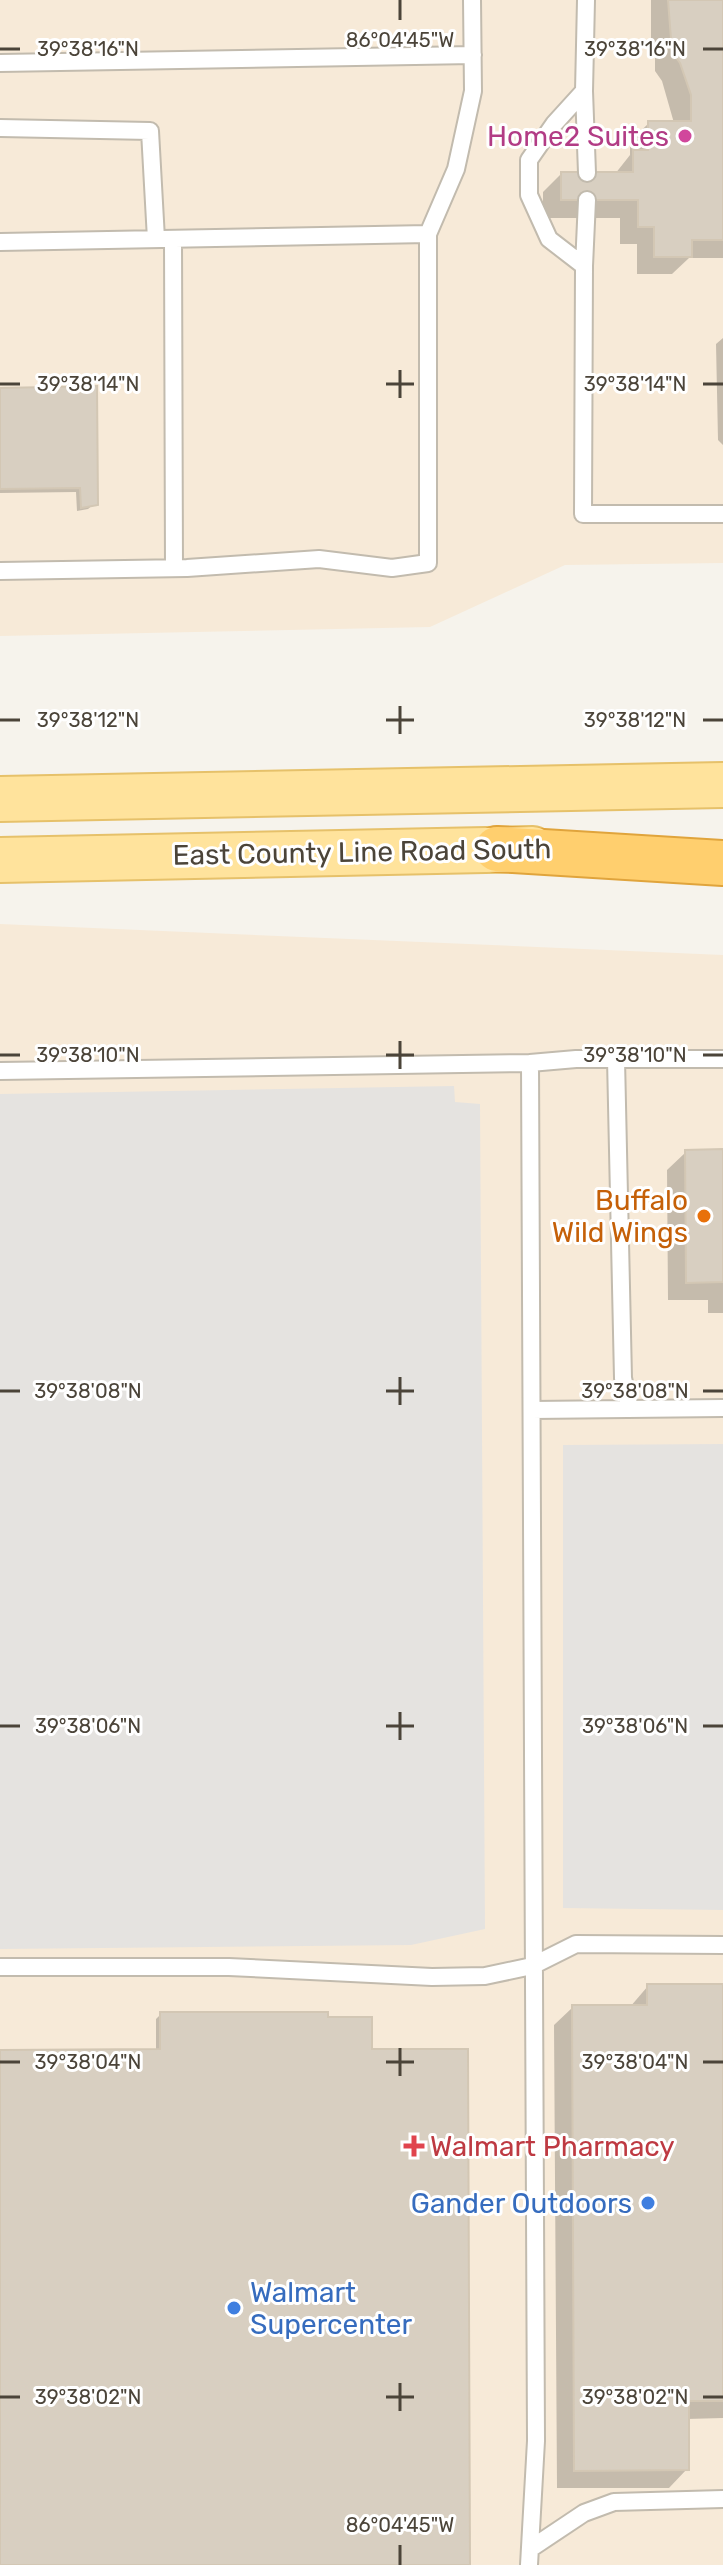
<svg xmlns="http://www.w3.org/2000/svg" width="723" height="2565" font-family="Rubik,sans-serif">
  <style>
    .commercial { fill: #f7ead8 }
    .parking { fill: #e5e3e0 }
    .shadow { fill: #0003 }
    .building { fill: #d8cfc1; stroke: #d3c7b4; stroke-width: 2 }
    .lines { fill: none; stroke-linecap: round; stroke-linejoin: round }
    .service-casing { stroke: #c2bbae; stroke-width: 20 }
    .primary-casing { stroke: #e6c16a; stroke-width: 48 }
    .motorway-casing { stroke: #e0a43c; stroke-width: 48 }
    .service { stroke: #fff; stroke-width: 16 }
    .primary { stroke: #ffe39c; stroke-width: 44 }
    .motorway { stroke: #ffcf6e; stroke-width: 44 }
    .ticks { fill: none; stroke: #4b4439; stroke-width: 3 }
    .hotel-dot { fill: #d1479c; stroke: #fff; stroke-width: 3 }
    .food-dot { fill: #e8710a; stroke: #fff; stroke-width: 3 }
    .health-dot { fill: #e0444e; stroke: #fff; stroke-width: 3 }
    .shop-dot { fill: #3f7fe0; stroke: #fff; stroke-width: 3 }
    .labels { text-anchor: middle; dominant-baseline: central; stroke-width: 6; stroke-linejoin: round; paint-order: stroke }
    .hotel-label { font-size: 28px; fill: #b23c85; stroke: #fff; text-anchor: end }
    .street-label { font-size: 28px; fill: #4b4439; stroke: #fff }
    .food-label { font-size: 28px; fill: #c56008; stroke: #fff; text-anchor: end }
    .health-label { font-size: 28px; fill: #be3a42; stroke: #fff; text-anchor: start }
    .shop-label { font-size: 28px; fill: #366cbe; stroke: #fff; text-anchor: end }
    .ticks-label { font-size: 20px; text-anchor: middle; fill: #4b4439; stroke: #fff; stroke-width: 6; stroke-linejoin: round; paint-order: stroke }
  </style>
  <rect width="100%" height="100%" fill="#f6f3ec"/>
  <path class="commercial" d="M0 0H723V563L565 565 430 627 0 636Z
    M0 924 723 955V2565H0Z"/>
  <path class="parking" d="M454 1086 455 1102 480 1104 485 1929 411 1945 0 1949V1094Z
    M723 1444V1910L563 1908V1445Z"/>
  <path class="shadow" d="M651 0H723V258H689L672 274H637V244H620V218H543V192L561 174H615L630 155V141L649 123H674L662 81 655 71V49L651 48Z
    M723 338V445L718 440 716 344Z
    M0 390 94 504 88 509 77 511 76 492 0 493Z
    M723 1151V1313H708V1300H668L667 1170 686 1152Z
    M648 1986H723V2418L687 2419V2469L669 2488H557L554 2025 573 2007H630Z
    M161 2014 326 2019 370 2051 468 2565H0V2052L156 2051V2019Z"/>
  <path class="building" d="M668 0H723V240H692V257H654V227H638V200H561V172H633V150H648V121H691V95L680 63 672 52Z
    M97 386 98 505 81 508 80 488 0 489V388Z
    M723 1149V1282L686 1283 685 1150Z
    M647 1984H723V2401H689V2470L574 2471 572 2005H647Z
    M160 2012H328V2017H372V2049H468L470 2565H0V2050L160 2049Z"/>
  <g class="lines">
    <defs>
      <path id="service" d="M586 0 584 91 554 124 529 160V195L549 239 584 266 583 514H723
        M0 63 473 55
        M584 91 587 173
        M0 128 150 131 156 239
        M173 239 174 568
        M0 242 428 234
        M584 266 587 200
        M0 571 187 568 319 559 392 568 428 563V234L456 169 473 91 472 0
        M616 1059 623 1378 630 1409
        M530 1063 576 1059H723
        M0 1071 530 1063 536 2441 529 2565
        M532 1410 723 1408
        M0 1967H229L432 1977 485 1976 532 1966 576 1944 723 1945
        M530 2549 584 2513 614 2502 723 2499"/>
      <path id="primary" d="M0 799 723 785
        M0 860 533 849"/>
      <path id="motorway" d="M497 849 723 863"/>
    </defs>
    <use href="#service" class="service-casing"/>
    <use href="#primary" class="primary-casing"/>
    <use href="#motorway" class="motorway-casing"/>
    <use href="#service" class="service"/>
    <use href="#primary" class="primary"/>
    <use href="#motorway" class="motorway"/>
  </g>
  <path class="ticks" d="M400 0V20M0 49H20M703 49H723M400 370V398M0 384H20M386 384H414M703 384H723M400 706V734M0 720H20M386 720H414M703 720H723M400 1041V1069M0 1055H20M386 1055H414M703 1055H723M400 1377V1405M0 1391H20M386 1391H414M703 1391H723M400 1712V1740M0 1726H20M386 1726H414M703 1726H723M400 2048V2076M0 2062H20M386 2062H414M703 2062H723M400 2383V2411M0 2397H20M386 2397H414M703 2397H723M400 2545V2565"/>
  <circle class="hotel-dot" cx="685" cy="136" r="8"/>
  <circle class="food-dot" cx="704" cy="1216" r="8"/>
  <path class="health-dot" d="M410 2134h8v8h8v8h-8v8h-8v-8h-8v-8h8z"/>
  <g class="shop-dot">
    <circle cx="648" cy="2203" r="8"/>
    <circle cx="234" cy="2308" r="8"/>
  </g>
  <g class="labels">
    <g class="hotel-label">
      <text x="669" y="136">Home2 Suites</text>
    </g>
    <g class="street-label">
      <text transform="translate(362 852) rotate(-1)">East County Line Road South</text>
    </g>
    <g class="food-label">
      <text x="688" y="1200">Buffalo<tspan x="688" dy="32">Wild Wings</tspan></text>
    </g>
    <g class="health-label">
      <text x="430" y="2146">Walmart Pharmacy</text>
    </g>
    <g class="shop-label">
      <text x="632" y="2203">Gander Outdoors</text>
      <text x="250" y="2292" text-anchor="start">Walmart<tspan x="250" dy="32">Supercenter</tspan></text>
    </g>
  </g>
  <g class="ticks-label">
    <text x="400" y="47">86°04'45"W</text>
    <text x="88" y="56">39°38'16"N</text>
    <text x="635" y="56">39°38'16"N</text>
    <text x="88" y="391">39°38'14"N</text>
    <text x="635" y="391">39°38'14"N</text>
    <text x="88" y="727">39°38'12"N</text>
    <text x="635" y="727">39°38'12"N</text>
    <text x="88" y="1062">39°38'10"N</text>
    <text x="635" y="1062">39°38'10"N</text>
    <text x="88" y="1398">39°38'08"N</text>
    <text x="635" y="1398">39°38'08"N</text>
    <text x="88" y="1733">39°38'06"N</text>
    <text x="635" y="1733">39°38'06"N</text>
    <text x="88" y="2069">39°38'04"N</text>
    <text x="635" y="2069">39°38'04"N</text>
    <text x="88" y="2404">39°38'02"N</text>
    <text x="635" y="2404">39°38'02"N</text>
    <text x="400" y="2532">86°04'45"W</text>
  </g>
</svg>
